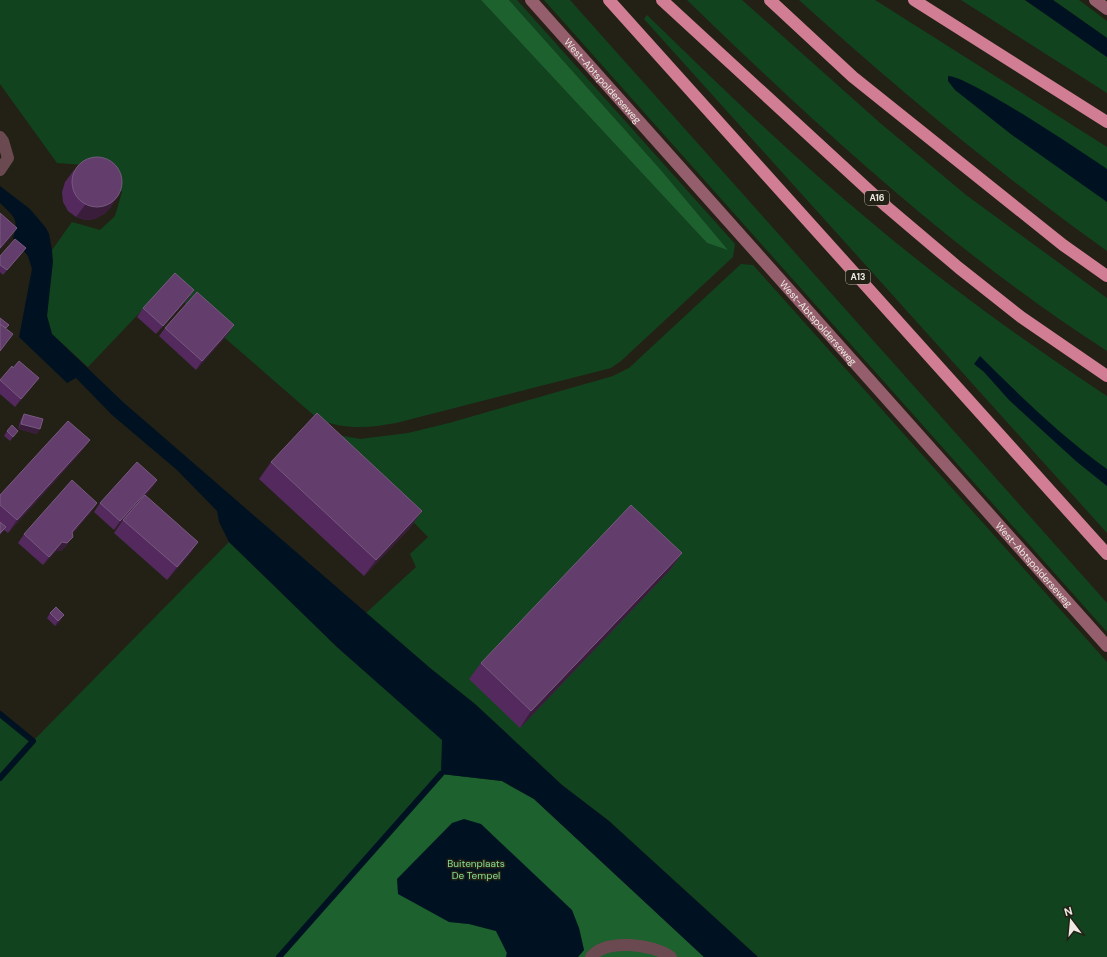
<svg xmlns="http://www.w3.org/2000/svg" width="1107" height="957" font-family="'DM Sans',sans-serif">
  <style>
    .green { fill: #11441e }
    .forest { fill: #1c612e }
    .water { fill: #001221 }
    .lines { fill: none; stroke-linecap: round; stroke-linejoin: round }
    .stream { stroke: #001221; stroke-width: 6 }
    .lane { stroke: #6b4951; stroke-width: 12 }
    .secondary { stroke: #945e6c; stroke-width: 12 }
    .highway { stroke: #d17e94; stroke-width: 12 }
    .wall { fill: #53295e }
    .shaded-wall { fill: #391d3b }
    .building { fill: #633e6c; stroke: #78597f }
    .labels { text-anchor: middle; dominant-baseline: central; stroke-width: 3; stroke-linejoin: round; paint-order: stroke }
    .shield { fill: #232115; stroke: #b0aea4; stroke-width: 1 }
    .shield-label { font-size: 9px; font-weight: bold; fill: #eceae2 }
    .street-label { font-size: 10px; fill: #eceae2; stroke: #232115 }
    .park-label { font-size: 10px; fill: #83dd92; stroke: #232115 }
  </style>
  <rect width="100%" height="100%" fill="#232115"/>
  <path class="green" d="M0 0H481L707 243 727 249 660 169 509 0H517L735 244 733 257 621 361 611 368 396 423C369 428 344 430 318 419L165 286 88 367 52 334 47 316 52 250 72 222 100 230 115 216 122 192 99 166 57 163 0 84Z
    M544 0H570L1107 603V632Z
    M687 0H742L879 122 966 195 1107 298V351C953 252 818 127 687 0Z
    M799 0H875L1107 147V251C999 174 898 89 799 0Z
    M961 0H1025L1107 57V93Z
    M1053 0H1079L1107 21V38Z
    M647 15C720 86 793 157 871 222 946 285 1025 342 1107 396V533L644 19Z
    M741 264 753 265 1107 662V957H758L609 821 562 785 475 704 430 668 366 613 416 567 410 554 428 537 326 433 360 439 408 433 449 423 613 376 629 368Z
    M229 542 337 647 443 740 441 774 502 781 704 957H0V714L33 741Z"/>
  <path class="forest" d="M481 0H509L660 169 728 250 707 243Z
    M441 774 502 781 534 799 704 957H578L584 950 579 928 449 922 469 924 496 931 507 953 506 957H279Z"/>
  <path class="water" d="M1025 0H1053L1107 38V57Z
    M948 76C967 75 1085 154 1107 169V202L1012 135 955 90 948 81Z
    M0 186 30 209 46 228 49 234 52 250 53 262 47 316 52 334 123 402 430 668 475 704 562 785 609 821 758 957H704L534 799 502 781 441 774 442 740 337 647 229 542 219 522 217 511 177 470 112 415 76 378 67 383 19 337 32 269 28 256 13 238C20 219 13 216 0 203Z
    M980 356C1020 396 1061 436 1107 469V486L1077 462 1009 400 984 372 974 364Z
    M464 819 481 824 572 910 579 928 584 950 578 957H506L507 953 496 931 469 924 449 922 398 894 397 879 452 823Z"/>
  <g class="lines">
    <path class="stream" d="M0 714 33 741 0 778
      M279 957 441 774"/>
    <path class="lane" d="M0 137 3 141 8 158 0 170
      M591 957C606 938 653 944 671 957"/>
    <g class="secondary">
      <path id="s1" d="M531 0 1107 646"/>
      <path d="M1095 0 1107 9"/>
    </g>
    <path class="highway" d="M609 0 1107 554
      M662 0 887 207 959 268 1021 317 1107 376
      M770 0 853 77 1063 245 1107 276
      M914 0 1107 122"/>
  </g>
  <path class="wall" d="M74 170 111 207 104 214 95 219 85 220 76 217 68 211 63 202 62 192 65 182Z
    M23 252 3 275 0 272V256Z
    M194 290 188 299 156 334 137 317 143 308Z
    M165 328 228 334 196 370 159 336Z
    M0 379 32 387 15 407 0 394Z
    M24 414 37 434 18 429 21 419Z
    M7 431H18L10 441 4 436Z
    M90 440 80 453 8 533 4 530 0 535V495Z
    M271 462 422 511 410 528 364 576 259 479Z
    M157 480 151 489 145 496 198 542 189 555 167 580 114 533 123 520 137 504 114 530 94 512 100 503Z
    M97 503 91 512 72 534 66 546 61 551H56L43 565 18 543 24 534Z
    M682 553 670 570 520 728 469 679 481 663Z
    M50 613 61 620 55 626 47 618Z"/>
  <path class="shaded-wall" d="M120 194 111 207 104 214 95 219 85 220 76 217 85 205Z
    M17 228 8 241 0 250V248Z
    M26 248 23 252 3 275 7 270Z
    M194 290 188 299 156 334 163 326Z
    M234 325 228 334 196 370 202 361Z
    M13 334 4 347 0 352V351Z
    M39 378 32 387 15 407 21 399Z
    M21 424 40 429 37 434 18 429Z
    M90 440 80 453 8 533 17 520Z
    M157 480 151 489 114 530 120 521Z
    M97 503 91 512 65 541 72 532Z
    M422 511 410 528 364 576 376 560Z
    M73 537 66 546 61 551H56L43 565 49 557 62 542Z
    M198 542 189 555 167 580 177 567Z
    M682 553 670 570 520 728 531 711Z
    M64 615 61 620 55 626 58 621Z"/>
  <path class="building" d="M72 182a25 25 0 1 1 50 0a25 25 0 1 1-50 0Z
    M0 213 17 228 0 248Z
    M15 239 26 248 7 270 0 265V256Z
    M175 273 194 290 163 326 143 308Z
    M197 292 234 325 202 361 165 328Z
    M0 318 9 325 6 328 0 324Z
    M0 324 13 334 0 351Z
    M19 361 39 378 21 399 0 380 12 366 13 368Z
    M317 413 422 511 376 560 271 462Z
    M24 414 43 419 40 429 21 424Z
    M68 421 90 440 17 520 0 505V495Z
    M12 425 18 431 13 437 7 431Z
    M137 462 157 480 120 521 100 503Z
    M72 480 97 503 72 532 73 537 67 543 62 542 49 557 24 534Z
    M145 495 198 542 177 567 123 520Z
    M631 505 682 553 531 711 481 663Z
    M0 522 6 527 0 533Z
    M56 607 64 615 58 621 50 613Z"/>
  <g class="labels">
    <g class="shield">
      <rect x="865" y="191" width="24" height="14" rx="3"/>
      <rect x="846" y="270" width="24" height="14" rx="3"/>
    </g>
    <g class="shield-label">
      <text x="877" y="198">A16</text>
      <text x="858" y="277">A13</text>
    </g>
    <g class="street-label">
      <text stroke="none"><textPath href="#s1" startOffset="108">West-Abtspolderseweg</textPath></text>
      <text stroke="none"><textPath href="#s1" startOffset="432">West-Abtspolderseweg</textPath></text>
      <text stroke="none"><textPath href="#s1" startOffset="756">West-Abtspolderseweg</textPath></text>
    </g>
    <g class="park-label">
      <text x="476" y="863">Buitenplaats<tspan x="476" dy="12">De Tempel</tspan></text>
    </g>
  </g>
  <g transform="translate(1071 921) rotate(344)" stroke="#232115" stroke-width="3" paint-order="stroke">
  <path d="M0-3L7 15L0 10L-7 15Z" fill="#eceae2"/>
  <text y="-6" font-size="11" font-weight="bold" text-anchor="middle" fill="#eceae2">N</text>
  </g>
</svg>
